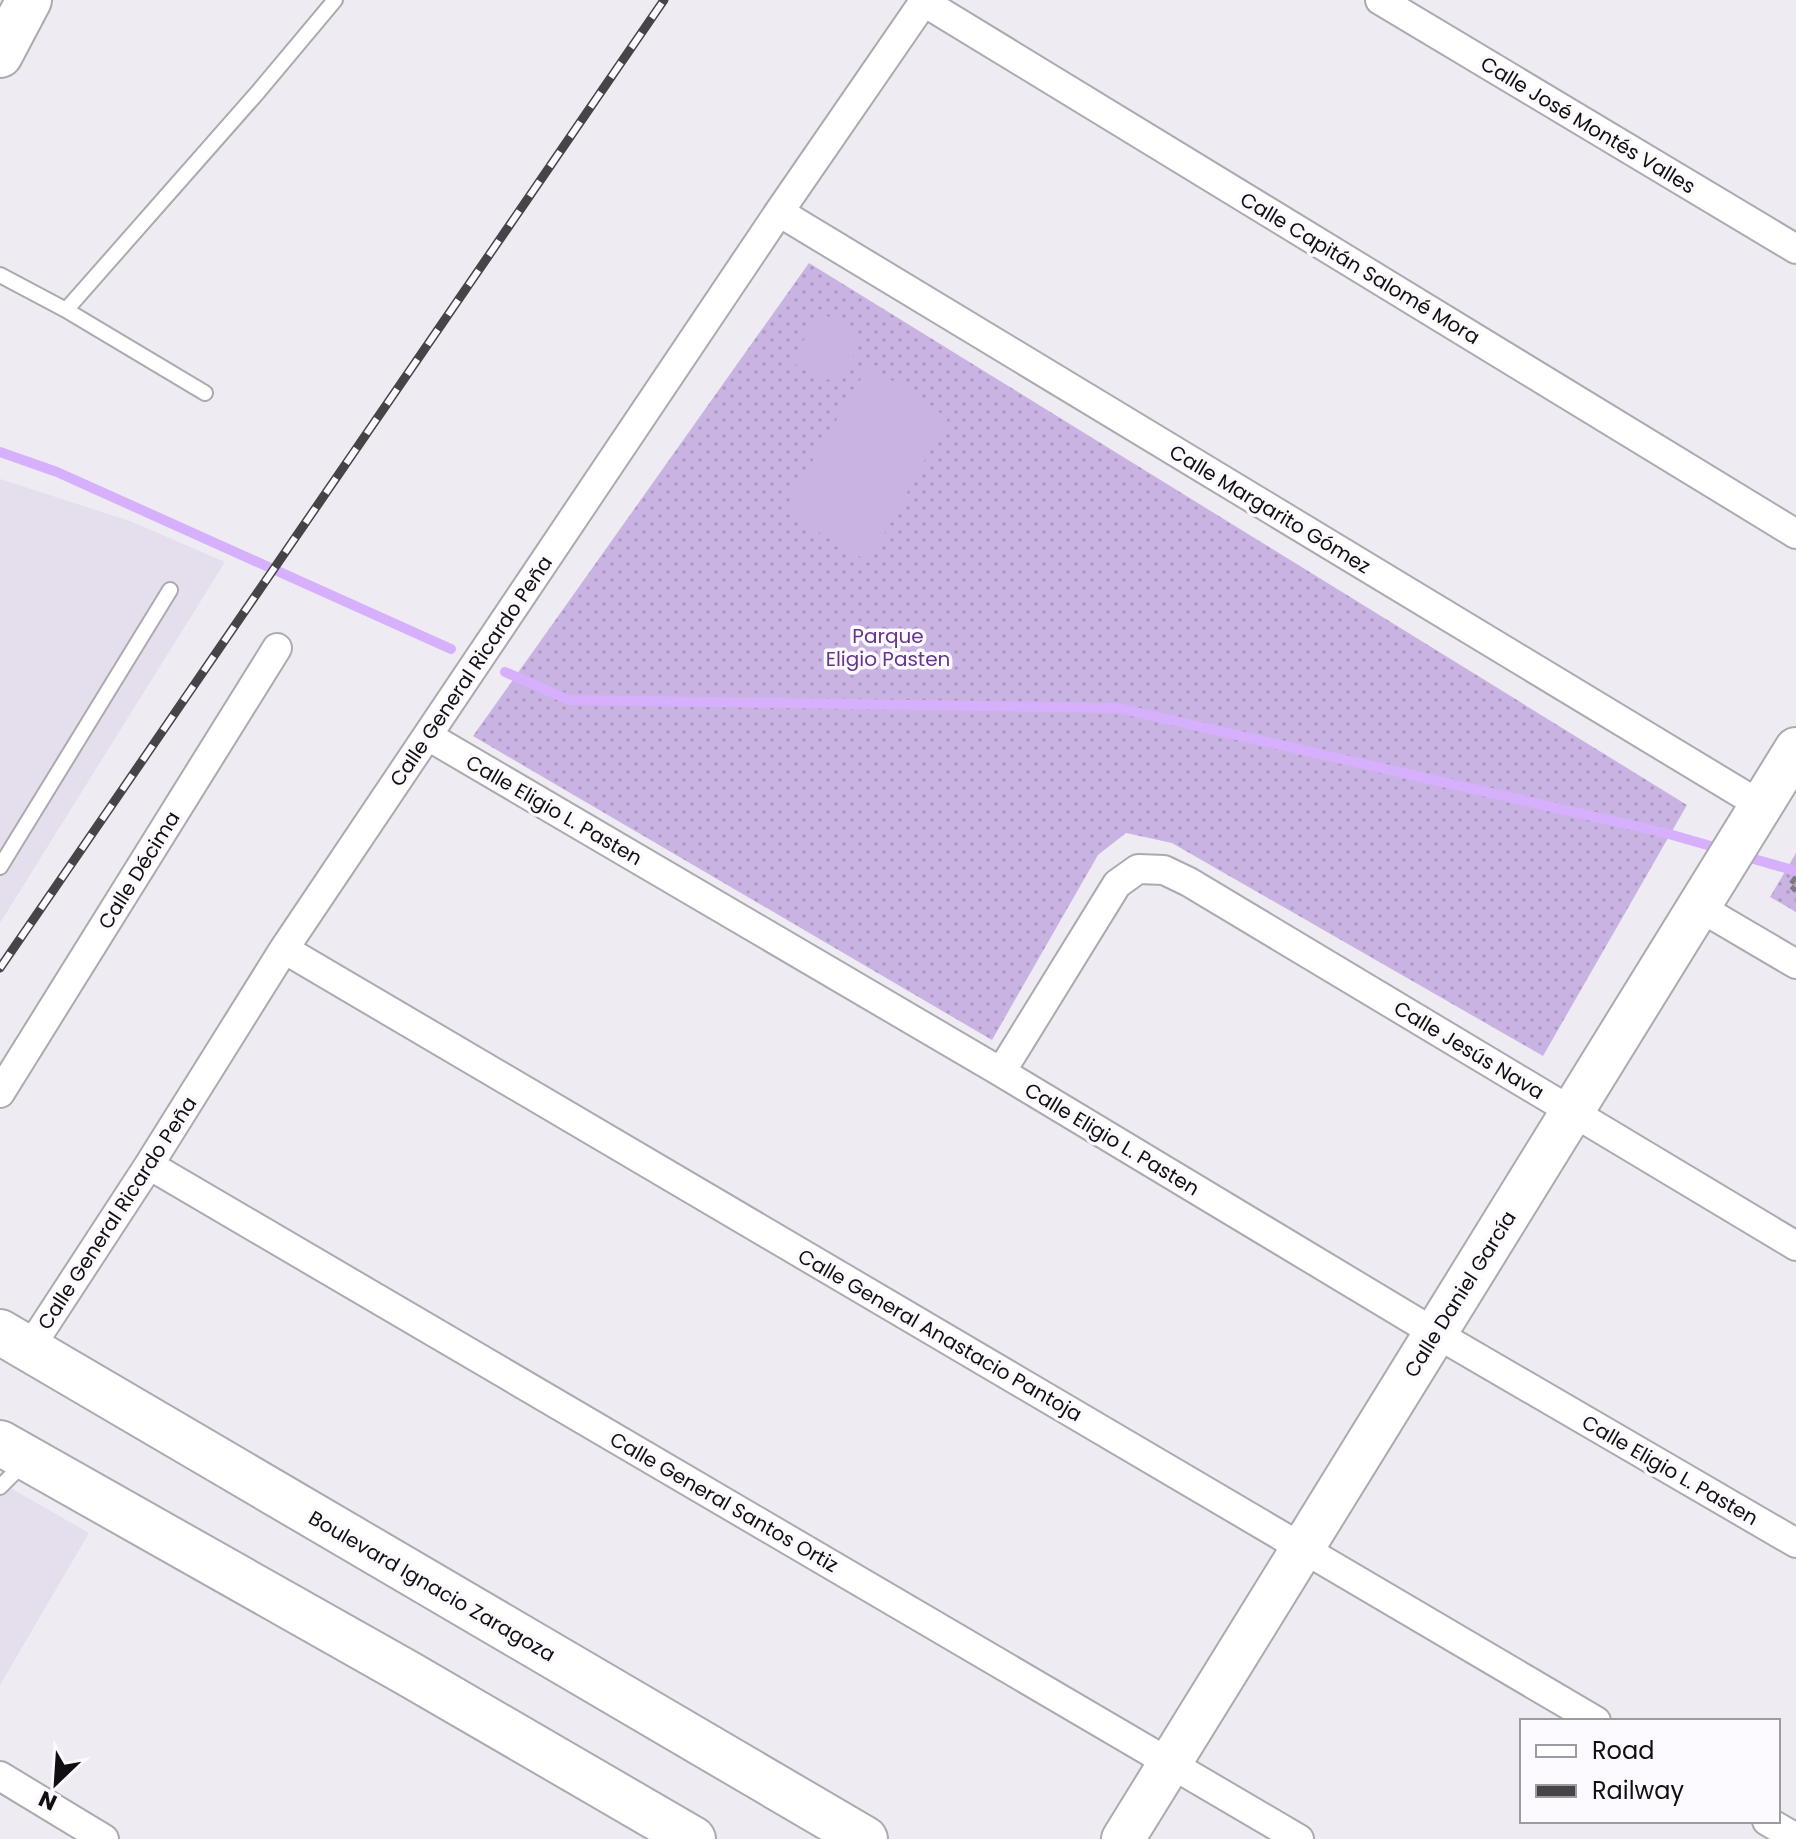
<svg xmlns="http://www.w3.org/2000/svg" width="1796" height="1839" font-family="Poppins,sans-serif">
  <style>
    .built { fill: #e5dfed }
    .grass { fill: url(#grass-dots) }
    .garden { fill: #c9b3e2 }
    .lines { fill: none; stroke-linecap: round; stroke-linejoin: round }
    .stream { stroke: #d6b0fc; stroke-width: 10 }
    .service-casing { stroke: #aca9b0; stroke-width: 18 }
    .minor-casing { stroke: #aca9b0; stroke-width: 32 }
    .secondary-casing { stroke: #aca9b0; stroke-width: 46 }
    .primary-casing { stroke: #aca9b0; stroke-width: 48 }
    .path { stroke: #7c797f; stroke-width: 5; stroke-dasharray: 8 4; stroke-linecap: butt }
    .service { stroke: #fff; stroke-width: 14 }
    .minor { stroke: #fff; stroke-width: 28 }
    .secondary { stroke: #fff; stroke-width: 42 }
    .primary { stroke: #fff; stroke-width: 44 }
    .rail-casing { stroke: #474448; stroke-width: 9 }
    .rail { stroke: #fcf9ff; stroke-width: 6; stroke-dasharray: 18; stroke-linecap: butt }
    .labels { text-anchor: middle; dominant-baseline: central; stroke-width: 7; stroke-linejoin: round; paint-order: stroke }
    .street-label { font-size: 20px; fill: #110f12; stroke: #fcf9ff }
    .park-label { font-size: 20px; fill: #64358c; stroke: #fcf9ff }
  </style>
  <defs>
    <pattern id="grass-dots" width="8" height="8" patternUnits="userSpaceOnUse" patternTransform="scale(2)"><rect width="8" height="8" fill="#c9b3e2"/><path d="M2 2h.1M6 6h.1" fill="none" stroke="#ac99c1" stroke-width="1.8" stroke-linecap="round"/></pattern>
  </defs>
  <rect width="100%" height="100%" fill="#efebf3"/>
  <path class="built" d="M0 479 130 521 225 562 0 923Z
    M0 1482 89 1533 0 1685Z"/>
  <path class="grass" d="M809 263 1687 805 1543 1056 1172 843 1126 833 1098 855 992 1040 473 736Z
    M1796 853V912L1770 897Z"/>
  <path class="garden" d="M819 311 862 338 840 385 792 363Z
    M869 365 948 418 869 562 783 511Z"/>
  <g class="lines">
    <path class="stream" d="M0 452 57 472 451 649
      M505 672 569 700 1118 708 1662 832 1721 849
      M1740 855 1796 871"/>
    <defs>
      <path id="service" d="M0 275 66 310 205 393
        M66 310 258 92 335 0
        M0 867 170 590
        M0 1487 25 1462"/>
      <path id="minor" d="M1380 0 1796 249
        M924 2 1796 534
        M779 212 1762 806
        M428 736 1001 1072 1435 1333 1796 1543
        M1699 907 1796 964
        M284 949 1596 1721
        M1001 1072 1117 884 1138 869 1164 870 1189 882 1796 1246
        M0 1093 277 648
        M149 1165 1299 1839
        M29 1349 149 1165 284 949 779 212 925 0
        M0 1776 104 1839
        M1767 1821 1796 1838"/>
      <path id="secondary" d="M1123 1839 1796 749"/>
      <path id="primary" d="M0 55 29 0
        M0 1332 865 1839
        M0 1443 409 1674 693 1839"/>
    </defs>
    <use href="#service" class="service-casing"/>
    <use href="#minor" class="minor-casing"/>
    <use href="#secondary" class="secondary-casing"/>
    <use href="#primary" class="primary-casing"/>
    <path class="path" d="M1796 877 1790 885 1796 891"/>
    <use href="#service" class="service"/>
    <use href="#minor" class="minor"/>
    <use href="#secondary" class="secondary"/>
    <use href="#primary" class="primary"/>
    <defs>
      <path id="rail" d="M0 968 664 0"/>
    </defs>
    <use href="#rail" class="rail-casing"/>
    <use href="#rail" class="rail"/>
  </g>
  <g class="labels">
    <g class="street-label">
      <text transform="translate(1588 125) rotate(31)">Calle José Montés Valles</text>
      <text transform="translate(1360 268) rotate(31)">Calle Capitán Salomé Mora</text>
      <text transform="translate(1270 509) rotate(31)">Calle Margarito Gómez</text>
      <text transform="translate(471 671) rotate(-56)">Calle General Ricardo Peña</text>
      <text transform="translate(554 810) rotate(30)">Calle Eligio L. Pasten</text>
      <text transform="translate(139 870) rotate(-58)">Calle Décima</text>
      <text transform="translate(1469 1050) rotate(31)">Calle Jesús Nava</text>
      <text transform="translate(1112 1139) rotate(31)">Calle Eligio L. Pasten</text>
      <text transform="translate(117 1213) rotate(-57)">Calle General Ricardo Peña</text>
      <text transform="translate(1460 1294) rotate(-58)">Calle Daniel García</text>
      <text transform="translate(940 1335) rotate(30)">Calle General Anastacio Pantoja</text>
      <text transform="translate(1670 1470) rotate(30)">Calle Eligio L. Pasten</text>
      <text transform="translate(724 1502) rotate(30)">Calle General Santos Ortiz</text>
      <text transform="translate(432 1586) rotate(30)">Boulevard Ignacio Zaragoza</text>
    </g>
    <g class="park-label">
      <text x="888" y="636">Parque<tspan x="888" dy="23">Eligio Pasten</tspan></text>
    </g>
  </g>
  <rect x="1520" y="1719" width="260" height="104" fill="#fcf9ff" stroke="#9e9ba0" stroke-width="2"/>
  <rect x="1536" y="1745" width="40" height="12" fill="#ffffff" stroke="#9e9ba0" stroke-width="2"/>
  <text x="1592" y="1759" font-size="24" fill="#110f12">Road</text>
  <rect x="1536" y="1785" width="40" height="12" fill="#474448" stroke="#9e9ba0" stroke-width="2"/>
  <text x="1592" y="1799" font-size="24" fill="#110f12">Railway</text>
  <g transform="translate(56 1783) rotate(205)" stroke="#fcf9ff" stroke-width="6" paint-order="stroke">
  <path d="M0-6L14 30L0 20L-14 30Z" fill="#110f12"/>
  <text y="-12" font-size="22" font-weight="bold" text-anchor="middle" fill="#110f12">N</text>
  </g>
</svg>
